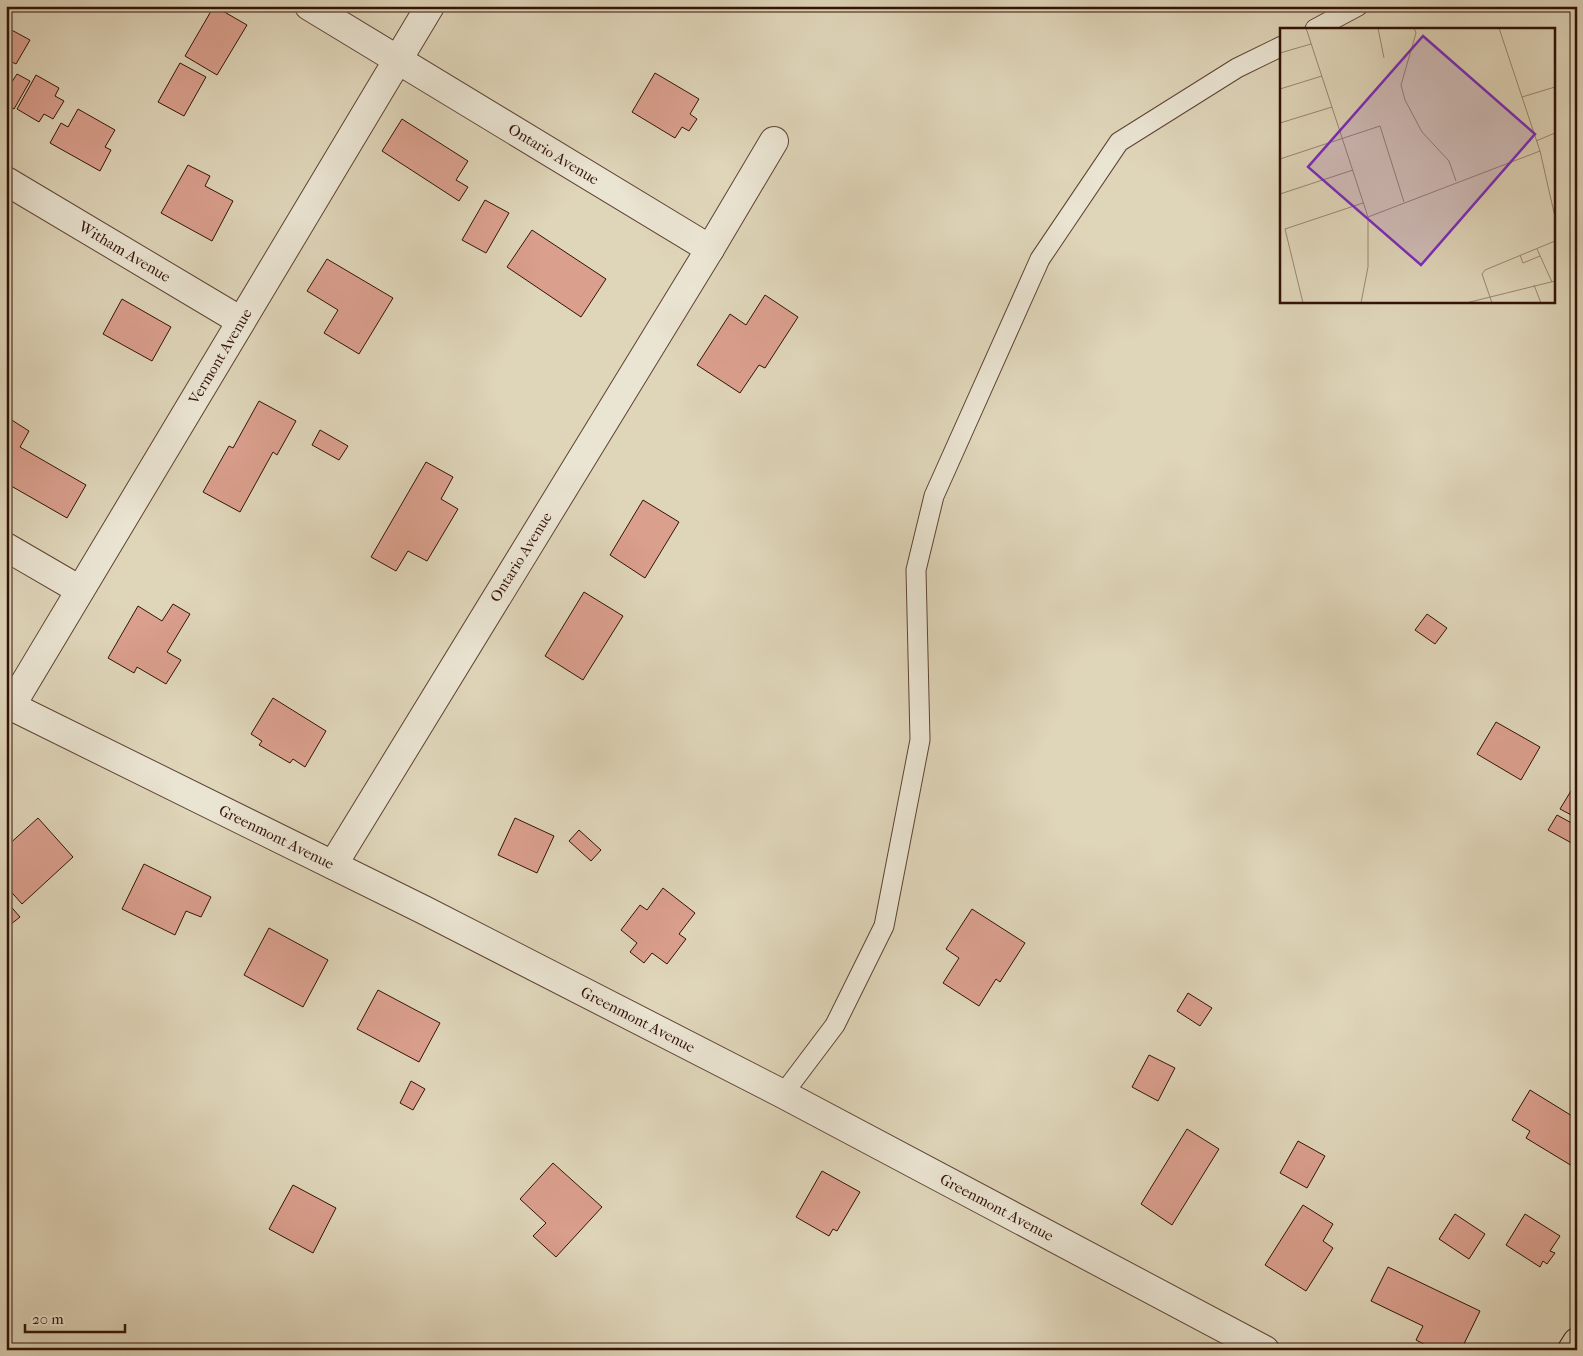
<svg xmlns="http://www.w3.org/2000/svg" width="1583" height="1356" font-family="'IM FELL French Canon',serif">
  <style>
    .building { fill: #da9f8d; stroke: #331206 }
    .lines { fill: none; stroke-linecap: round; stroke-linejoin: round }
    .service-casing { stroke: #5e4333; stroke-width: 21 }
    .minor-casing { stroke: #5e4333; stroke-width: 30 }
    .primary-casing { stroke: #331206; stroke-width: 30 }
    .service { stroke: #eae4d2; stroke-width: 19 }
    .minor { stroke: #eae4d2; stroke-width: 28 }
    .primary { stroke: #dfd5b9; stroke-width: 28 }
    .labels { text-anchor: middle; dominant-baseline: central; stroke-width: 4.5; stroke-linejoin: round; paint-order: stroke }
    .street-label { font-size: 15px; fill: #331206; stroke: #eae4d2 }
    .inset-road { fill: none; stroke: #9a8771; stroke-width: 1 }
    .view { fill: #7b2cbf; fill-opacity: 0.15; stroke: #7b2cbf; stroke-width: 2.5 }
    .inset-edge { fill: none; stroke: #331206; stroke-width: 2.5 }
  </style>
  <rect width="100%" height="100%" fill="#dfd5b9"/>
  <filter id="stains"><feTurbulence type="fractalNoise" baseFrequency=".004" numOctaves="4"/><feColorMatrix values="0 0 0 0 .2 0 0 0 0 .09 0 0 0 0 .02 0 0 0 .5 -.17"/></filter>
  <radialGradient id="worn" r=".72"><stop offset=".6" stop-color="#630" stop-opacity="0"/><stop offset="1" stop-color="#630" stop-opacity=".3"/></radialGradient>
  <path class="building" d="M214 6 247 25 217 75 185 56Z
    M6 27 30 40 16 64 6 59Z
    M180 63 206 77 184 116 158 102Z
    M655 73 699 99 690 114 697 119 689 131 682 127 675 138 632 112Z
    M17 74 30 81 14 109 6 104V91Z
    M36 75 59 88 55 96 64 101 53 119 44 114 39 122 17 109Z
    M78 109 115 130 105 147 111 150 100 171 50 143 61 123 68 127Z
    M402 119 468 161 456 180 468 187 459 201 382 151Z
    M188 165 210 176 205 186 233 201 212 241 161 213Z
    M485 200 509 213 486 253 462 240Z
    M532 230 606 279 581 317 507 267Z
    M327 259 393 298 359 354 324 333 338 310 307 291Z
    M765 295 798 317 765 368 759 365 740 393 697 365 730 314 746 325Z
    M122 299 171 327 152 361 103 334Z
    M259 401 296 421 277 455 273 452 240 512 203 492 229 446 233 448Z
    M7 417 29 431 20 447 86 485 67 518 6 483Z
    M320 430 348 446 339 460 312 445Z
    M426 462 453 477 441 499 458 509 427 561 408 551 396 571 371 557Z
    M643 500 679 522 645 578 610 555Z
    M584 592 623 616 583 680 545 656Z
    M173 604 190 614 167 652 181 660 166 684 137 667 134 673 108 658 138 606 162 621Z
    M1427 614 1447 628 1435 644 1415 630Z
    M273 698 326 731 305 767 293 759 290 763 259 745 262 741 251 734Z
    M1496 722 1540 747 1521 780 1477 754Z
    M1577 781V818L1560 809Z
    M1557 815 1577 826V846L1548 830Z
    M38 818 73 857 22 904 6 886V877L12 872 6 866V847Z
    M515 818 554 836 537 873 498 855Z
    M579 830 601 850 591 861 569 841Z
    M144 864 211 897 201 917 186 911 175 935 122 909Z
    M663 888 695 913 679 934 686 939 667 964 652 953 644 963 630 952 637 943 621 930 640 905 647 910Z
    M6 901 20 917 6 928Z
    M972 909 1025 943 1000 982 996 979 979 1006 943 983 959 958 946 949Z
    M269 928 328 960 303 1007 244 975Z
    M378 990 440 1023 419 1062 357 1029Z
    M1188 993 1212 1008 1200 1026 1177 1011Z
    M1149 1055 1175 1068 1158 1101 1132 1087Z
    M411 1081 425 1089 413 1110 400 1103Z
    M1530 1090 1577 1119V1169L1526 1138 1530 1131 1512 1120Z
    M1187 1129 1219 1149 1172 1225 1141 1204Z
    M1298 1141 1325 1156 1307 1188 1280 1173Z
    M553 1163 602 1207 556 1257 533 1236 546 1223 520 1199Z
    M822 1171 860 1192 837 1231 833 1229 829 1236 796 1217Z
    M293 1185 336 1208 313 1253 269 1229Z
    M1303 1205 1333 1224 1323 1241 1333 1248 1306 1291 1265 1265Z
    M1455 1214 1485 1234 1469 1259 1439 1239Z
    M1525 1214 1560 1236 1550 1251 1555 1253 1547 1264 1543 1261 1540 1267 1506 1245Z
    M1388 1267 1480 1311 1461 1350H1435L1416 1340 1423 1326 1371 1301Z"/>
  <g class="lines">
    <defs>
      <path id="service" d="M1315 29 1358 6
        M783 1094 835 1025 884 926 920 740 916 570 934 496 1040 259 1119 142 1237 68 1282 46"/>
      <g id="minor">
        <path id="s1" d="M309 6 710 249 333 865"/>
        <path id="s2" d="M6 181 241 321"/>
        <path d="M710 249 774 141"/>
        <path d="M6 547 80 590"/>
        <path id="s3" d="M11 706 424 910 783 1094 1265 1350"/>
        <path id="s4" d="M6 710 11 706 430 6"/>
      </g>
      <path id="primary" d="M1572 1350 1577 1342"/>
    </defs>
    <use href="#service" class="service-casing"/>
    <use href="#minor" class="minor-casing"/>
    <use href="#primary" class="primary-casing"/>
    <use href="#service" class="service"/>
    <use href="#minor" class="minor"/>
    <use href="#primary" class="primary"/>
  </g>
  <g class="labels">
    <g class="street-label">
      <text stroke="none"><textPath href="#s1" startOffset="286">Ontario Avenue</textPath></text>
      <text stroke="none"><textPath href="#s2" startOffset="138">Witham Avenue</textPath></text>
      <text stroke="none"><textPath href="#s4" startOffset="414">Vermont Avenue</textPath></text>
      <text transform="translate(521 557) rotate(-58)">Ontario Avenue</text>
      <text stroke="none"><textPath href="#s3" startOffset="296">Greenmont Avenue</textPath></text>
      <text stroke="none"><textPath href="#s3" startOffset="701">Greenmont Avenue</textPath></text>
      <text stroke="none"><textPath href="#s3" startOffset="1106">Greenmont Avenue</textPath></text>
    </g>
  </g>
  <g transform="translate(1280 28)">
    <rect width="275" height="275" fill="#dfd5b9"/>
    <path class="inset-road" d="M26 0 88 189V239L81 275M98 0 104 30M134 0 136 5 121 57 125 72 142 104 169 133 176 153M219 0 260 123 275 189M0 25 31 16M0 61 42 48M242 69 275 59M0 95 52 79M256 113 275 105M0 131 100 98 124 174M0 166 73 142M88 189 260 123M257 221 272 254M240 227 243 235 260 228M254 257 261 275M23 275 5 201 83 175M186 275 275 253M212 275 202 246 205 242 275 213"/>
    <path class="view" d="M143 8 255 106 141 237 28 139Z"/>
    <rect width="275" height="275" class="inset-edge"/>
  </g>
  <rect width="1583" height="1356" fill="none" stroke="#dfd5b9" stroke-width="25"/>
  <rect x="8" y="8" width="1568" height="1341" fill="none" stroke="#331206" stroke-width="2.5"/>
  <rect x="12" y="12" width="1558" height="1331" fill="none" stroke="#331206"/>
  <path d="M25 1324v8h100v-8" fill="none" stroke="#331206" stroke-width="2.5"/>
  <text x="32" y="1324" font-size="15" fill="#331206" stroke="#eae4d2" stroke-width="4" paint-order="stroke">20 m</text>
  <rect width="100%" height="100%" filter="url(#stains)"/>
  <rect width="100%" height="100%" fill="url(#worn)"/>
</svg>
